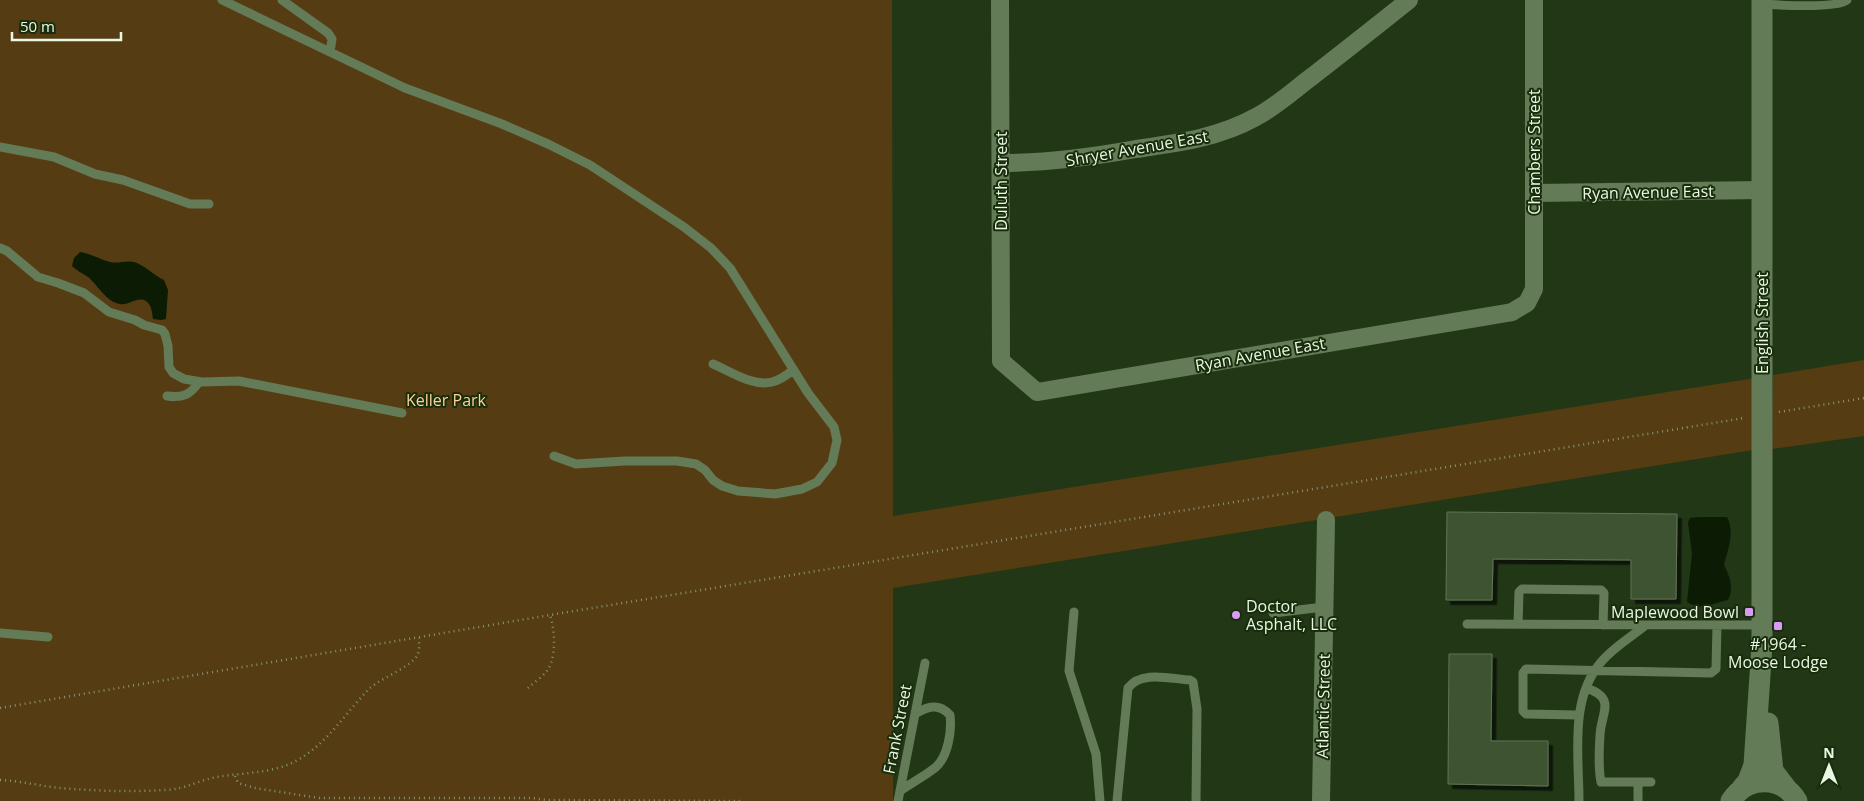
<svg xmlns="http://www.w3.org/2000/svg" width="1864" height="801" font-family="'Open Sans',sans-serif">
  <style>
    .green { fill: #563c12 }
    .water { fill: #0c1b04 }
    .building { fill: #3d5331; stroke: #5f7753; filter: url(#shadow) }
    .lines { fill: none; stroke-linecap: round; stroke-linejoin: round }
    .path { stroke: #839479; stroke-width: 2.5; stroke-dasharray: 1 4; stroke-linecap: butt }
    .service { stroke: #637b57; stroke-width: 9 }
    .minor { stroke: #637b57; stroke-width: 18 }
    .tertiary { stroke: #637b57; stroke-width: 21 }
    .poi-dot { fill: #da9af6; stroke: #182d0b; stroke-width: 2 }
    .labels { text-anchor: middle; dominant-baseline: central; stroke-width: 4; stroke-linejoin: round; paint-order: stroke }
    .street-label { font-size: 16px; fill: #eaf7e3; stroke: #182d0b }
    .park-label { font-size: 16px; fill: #fcd297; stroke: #182d0b }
    .poi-label { font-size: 16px; fill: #eaf7e3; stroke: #182d0b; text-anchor: start }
  </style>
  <defs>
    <filter id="shadow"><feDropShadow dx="4.5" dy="4.5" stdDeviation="0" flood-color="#0009"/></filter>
  </defs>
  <rect width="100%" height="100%" fill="#223716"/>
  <path class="green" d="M0 0H892L893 516 1755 378 1753 450 893 588V801H0Z
    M1864 360V436L1772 449 1773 375Z"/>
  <path class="water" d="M80 252C92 254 99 259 110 262 118 264 126 260 134 262 145 265 153 275 164 280L168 290 166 319 161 320 153 319C152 313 152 305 146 301 137 296 129 306 120 304 106 302 98 285 88 277 82 273 77 271 72 266L74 258Z
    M1700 517H1727C1735 532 1728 549 1724 565 1730 577 1734 588 1728 600 1713 603 1703 611 1687 602L1692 553 1688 523 1690 518Z"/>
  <path class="building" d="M1447 512 1677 514 1676 599H1631V560L1493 559 1492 600H1446Z
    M1449 654H1492L1491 741H1548V786L1448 784Z"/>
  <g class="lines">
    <path class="path" d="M1779 412 1864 398
      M528 688C533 683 541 678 546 672 557 659 555 630 550 615
      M0 708 550 615 1744 418
      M235 776 238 783 255 788 319 798H531L547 800 743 801
      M0 780C21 781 40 786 60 788 95 791 131 792 166 790 186 789 199 780 217 777 245 772 276 774 301 758 329 741 347 711 370 688 382 678 410 667 417 656 420 651 419 644 419 638"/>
    <path class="service" d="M222 0 405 88 502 124 548 144 590 165 684 227 711 248 730 268 808 393 834 427 837 440 832 463 817 482 802 489 775 494 738 491 722 486 713 480 705 470 696 464 677 461H625L576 464 554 456
      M282 0 328 33 332 39 330 52
      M1762 4C1778 5 1837 9 1847 0
      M0 147 54 157 95 174 123 180 190 204H209
      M0 248 7 251 38 277 58 283 84 293 109 312 135 320 144 325 162 330 165 334 168 346 169 367 173 373 184 379 202 382 239 381 402 413
      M713 364C730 371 753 387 772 382 780 380 787 375 793 370
      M167 396C183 398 190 395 199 382
      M1074 612 1069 671 1096 754 1100 801
      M1273 613 1324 607
      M1467 624 1761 625
      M1518 624 1519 592 1522 589 1601 590 1604 593 1603 625
      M0 633 48 637
      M1586 688C1617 698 1601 713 1600 735 1599 750 1598 767 1601 782H1651
      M1578 715 1526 714 1523 711V673L1526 669 1711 673 1716 669 1717 625
      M1638 782V801
      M900 791C911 783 925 776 936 767 948 756 952 731 950 715 939 703 928 706 915 714
      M898 801 925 663
      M1117 801 1128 688C1141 670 1171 679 1190 680L1193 682 1197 709 1196 801
      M1579 801C1579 755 1569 698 1602 661 1614 647 1631 637 1646 625"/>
    <path class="minor" d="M1000 0 1001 361 1037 392 1512 312 1527 303 1534 289V0
      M1001 163C1047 163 1091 157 1136 149 1178 143 1218 138 1256 117 1277 106 1295 89 1314 75 1346 50 1378 25 1409 0
      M1534 193 1762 190
      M1321 801 1326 520"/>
    <path class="tertiary" d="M1768 723 1773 771 1786 788
      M1742 788 1748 781 1754 765 1762 645V0
      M1731 801C1746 776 1782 775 1797 801"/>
  </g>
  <g class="poi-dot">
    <rect x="1744" y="607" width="10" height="10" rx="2.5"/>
    <circle cx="1236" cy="615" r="5"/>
    <rect x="1773" y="621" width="10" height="10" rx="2.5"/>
  </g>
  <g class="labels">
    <g class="street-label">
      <text transform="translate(1137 148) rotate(-10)">Shryer Avenue East</text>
      <text transform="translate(1534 152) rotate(-90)">Chambers Street</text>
      <text transform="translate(1001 181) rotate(-90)">Duluth Street</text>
      <text transform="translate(1648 192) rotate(-1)">Ryan Avenue East</text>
      <text transform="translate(1762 323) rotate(-90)">English Street</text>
      <text transform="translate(1260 354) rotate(-10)">Ryan Avenue East</text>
      <text transform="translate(1323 706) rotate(-89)">Atlantic Street</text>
      <text transform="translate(897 729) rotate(-79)">Frank Street</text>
    </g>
    <g class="park-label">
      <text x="446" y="400">Keller Park</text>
    </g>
    <g class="poi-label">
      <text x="1246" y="606">Doctor<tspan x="1246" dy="18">Asphalt, LLC</tspan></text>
      <text x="1739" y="612" text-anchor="end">Maplewood Bowl</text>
      <text x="1778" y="644" text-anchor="middle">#1964 -<tspan x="1778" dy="18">Moose Lodge</tspan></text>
    </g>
  </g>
  <g transform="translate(1829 766)" stroke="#182d0b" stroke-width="4" paint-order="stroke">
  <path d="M0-4L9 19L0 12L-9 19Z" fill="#eaf7e3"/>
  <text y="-8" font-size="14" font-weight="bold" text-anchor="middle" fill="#eaf7e3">N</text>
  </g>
  <path d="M12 32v8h109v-8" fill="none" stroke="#eaf7e3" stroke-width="2.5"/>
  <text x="20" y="32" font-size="15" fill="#eaf7e3" stroke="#182d0b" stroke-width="4" paint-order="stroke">50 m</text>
</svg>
